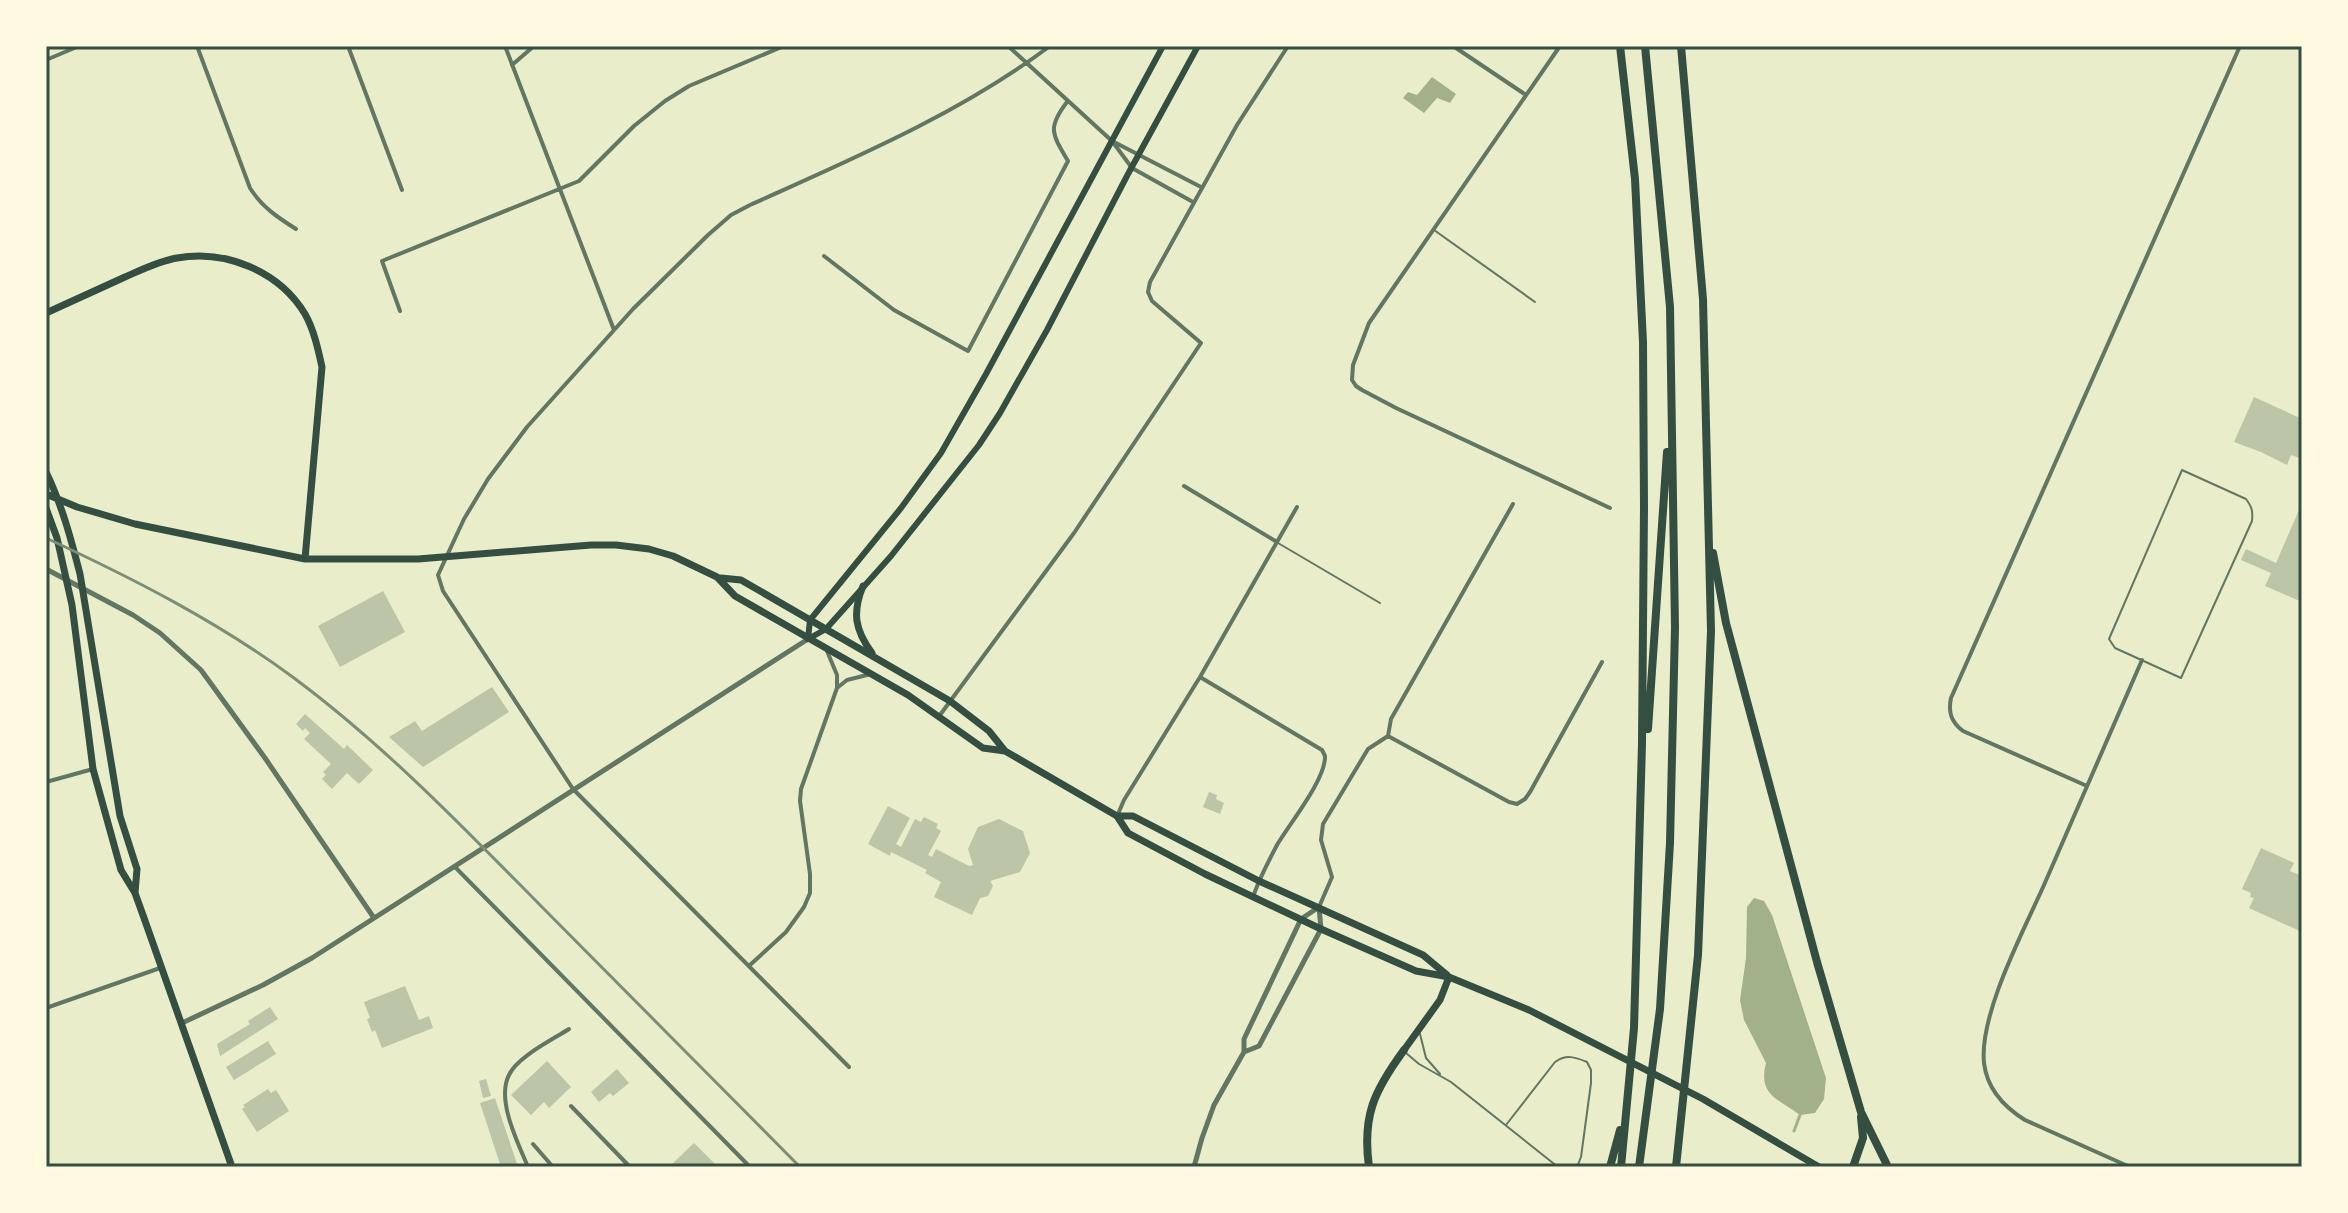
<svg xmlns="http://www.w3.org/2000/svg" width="2348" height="1213" font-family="'Work Sans',sans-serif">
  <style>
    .water { fill: #a3b18a }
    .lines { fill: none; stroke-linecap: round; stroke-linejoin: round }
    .stream { stroke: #a3b18a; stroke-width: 3 }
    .building { fill: #bcc5a7 }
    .service { stroke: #617663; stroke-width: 2 }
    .minor { stroke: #617663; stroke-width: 4 }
    .tertiary { stroke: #617663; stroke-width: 5 }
    .secondary { stroke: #344e41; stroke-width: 6 }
    .primary { stroke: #344e41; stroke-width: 7 }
    .motorway { stroke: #344e41; stroke-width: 8 }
    .rail { stroke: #7c8e77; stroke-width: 3 }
    .neatline { fill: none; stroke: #344e41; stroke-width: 3 }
  </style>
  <rect width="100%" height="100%" fill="#e9edc9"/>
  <path class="water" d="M1432 77 1456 94 1450 103 1437 98 1424 113 1403 98 1408 92 1417 95Z
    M1754 898 1764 901 1772 915 1826 1078 1824 1099 1815 1113 1800 1115C1777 1098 1758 1095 1766 1063L1744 1020 1740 1000 1746 958 1747 907Z"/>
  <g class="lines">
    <path class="stream" d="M1794 1131 1800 1115"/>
  </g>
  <path class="building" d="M2254 397 2302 419V459L2291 455 2287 465 2261 452 2234 442Z
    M2302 503V602L2265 586 2271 573 2241 560 2246 549 2276 563Z
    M383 591 405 632 340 667 318 626Z
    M492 687 509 712 423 767 389 737 415 721 422 731Z
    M305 714 344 749 347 745 373 770 359 784 347 773 332 789 322 779 326 775 323 772 331 764 304 739 310 733 305 728 303 731 296 724Z
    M1209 792 1217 795 1216 799 1224 803 1220 814 1203 807Z
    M888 806 910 818 896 844 901 847 915 819 921 822 924 817 938 824 936 828 941 831 928 855 932 857 936 849 969 866 973 865 968 849 978 827 999 819 1023 831 1030 853 1020 872 990 881 993 886 988 896 980 898 972 915 934 897 941 882 925 873 927 870 891 852 890 856 868 844Z
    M2261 848 2294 863 2290 871 2302 876V932L2249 908 2254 898 2250 897 2251 893 2242 889Z
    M405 986 419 1020 429 1016 433 1028 382 1048 375 1030 372 1032 367 1019 370 1018 364 1002Z
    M270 1007 278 1019 220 1056 217 1044 250 1024 248 1021Z
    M268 1041 276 1054 234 1080 226 1067Z
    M547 1061 571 1087 549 1108 544 1102 531 1115 511 1095Z
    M617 1069 629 1083 613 1096 610 1093 599 1102 591 1092Z
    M486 1079 491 1096 483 1098 479 1081Z
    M268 1089 271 1093 276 1090 289 1111 257 1132 242 1109 245 1107 243 1105Z
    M495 1098 517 1164 509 1167H501L480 1103Z
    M694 1143 718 1167H669Z"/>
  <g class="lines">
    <path class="service" d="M1434 230 1535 302
      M2182 470 2246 499C2252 507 2253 511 2252 521L2181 678 2115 648 2109 639Z
      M1278 543 1380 603
      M1420 1034 1426 1058 1440 1074
      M1406 1053 1419 1064 1451 1082 1558 1167
      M1506 1125 1555 1062C1566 1054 1575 1057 1587 1062L1591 1070V1083L1581 1157 1577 1167"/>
    <path class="minor" d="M197 46 250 188C262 207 277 217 296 229
      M348 46 402 190
      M505 46 614 330
      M1008 46 1112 141 1132 168 1193 202
      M1453 46 1526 95
      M1560 46 1369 323 1353 365 1352 380 1356 386 1362 390 1396 408 1610 508
      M46 60 79 46
      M512 65 534 46
      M1114 142 1201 187
      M824 256 894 310 968 351 1068 161C1052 134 1047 128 1067 102
      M400 311 382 261 579 181 634 126 665 101 689 86 784 46
      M1184 486 1277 542
      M1200 677 1322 750 1325 756C1326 779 1290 823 1277 845 1268 862 1259 879 1253 897
      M837 688 847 680 871 674
      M940 715 1074 533 1201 343 1152 301 1148 292 1150 282 1237 125 1288 46
      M1388 736 1391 719 1513 504
      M46 782 93 769
      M2087 786 1963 731C1951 722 1948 712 1951 698L2240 46
      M1118 814 1124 800 1200 677 1297 507
      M455 867 750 1167
      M1319 907 1332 877 1321 840 1323 824 1368 749 1388 736 1509 802 1517 804 1525 799 1530 792 1602 662
      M750 965 786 932 804 907 810 893V874L800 801 801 789 837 688V675L827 651
      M46 1008 160 968
      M849 1067 573 789 443 591 438 575 464 519 488 479 527 427 633 309 708 235 731 215 750 205C852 159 959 114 1050 46
      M571 1106 630 1167
      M533 1144 553 1167
      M528 1167C518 1143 496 1100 509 1075 517 1057 552 1040 569 1029
      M2130 1167 2025 1120C2004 1107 1987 1088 1984 1063 1979 1014 2024 930 2044 885 2077 810 2109 735 2142 660"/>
    <path class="tertiary" d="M46 569 133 615 160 633 201 670 265 758 374 918
      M182 1023 263 985 312 958 808 639
      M1194 1167 1202 1138 1214 1105 1244 1052V1039L1301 919 1319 907 1321 929 1259 1046 1244 1052"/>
    <path class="secondary" d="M808 639 826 629 891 556 979 445 1000 413 1047 330 1128 174 1198 46
      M808 639 810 620 901 508 941 453 986 374 1163 46"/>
    <path class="primary" d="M46 313C72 301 99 289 125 277 141 270 159 261 177 258 225 249 279 271 305 314 314 330 318 349 322 367L305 559
      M46 472C62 505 71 539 80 574L120 816 137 869 135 893
      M46 494 77 507 135 524 305 559H418L591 545H616L649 549 673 556 717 577 735 596 908 695 983 748 1005 751
      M46 508 57 538 72 605 93 769 121 870 135 893 144 918 232 1167
      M721 578 741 580 950 701 989 731 1005 751 1117 816 1128 833 1205 874 1321 929 1416 971 1449 977 1529 1010 1703 1099 1819 1167
      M863 586C852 613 855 630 872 653
      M1117 816H1133L1259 881 1423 955 1447 975
      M1404 1050 1440 1000 1449 977"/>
    <path class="motorway" d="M1620 46 1635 179 1643 342 1644 507 1642 744 1634 1028 1621 1167
      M1713 553 1726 623 1817 962 1861 1112 1888 1167
      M1648 729 1667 452
      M1369 1167C1362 1116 1374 1091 1404 1050
      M1610 1167 1620 1130
      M1639 1167 1660 1009 1670 843 1675 627 1670 307 1645 46
      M1676 1167 1698 955 1711 631 1703 299 1681 46
      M1853 1167 1863 1138 1861 1117"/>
    <path class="rail" d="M46 538C132 578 217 621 294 678 384 745 461 825 539 904 626 992 713 1079 800 1167"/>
  </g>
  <rect width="2348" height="1213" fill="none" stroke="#fefae0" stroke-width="96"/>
  <rect x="48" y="48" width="2252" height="1117" class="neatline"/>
</svg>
